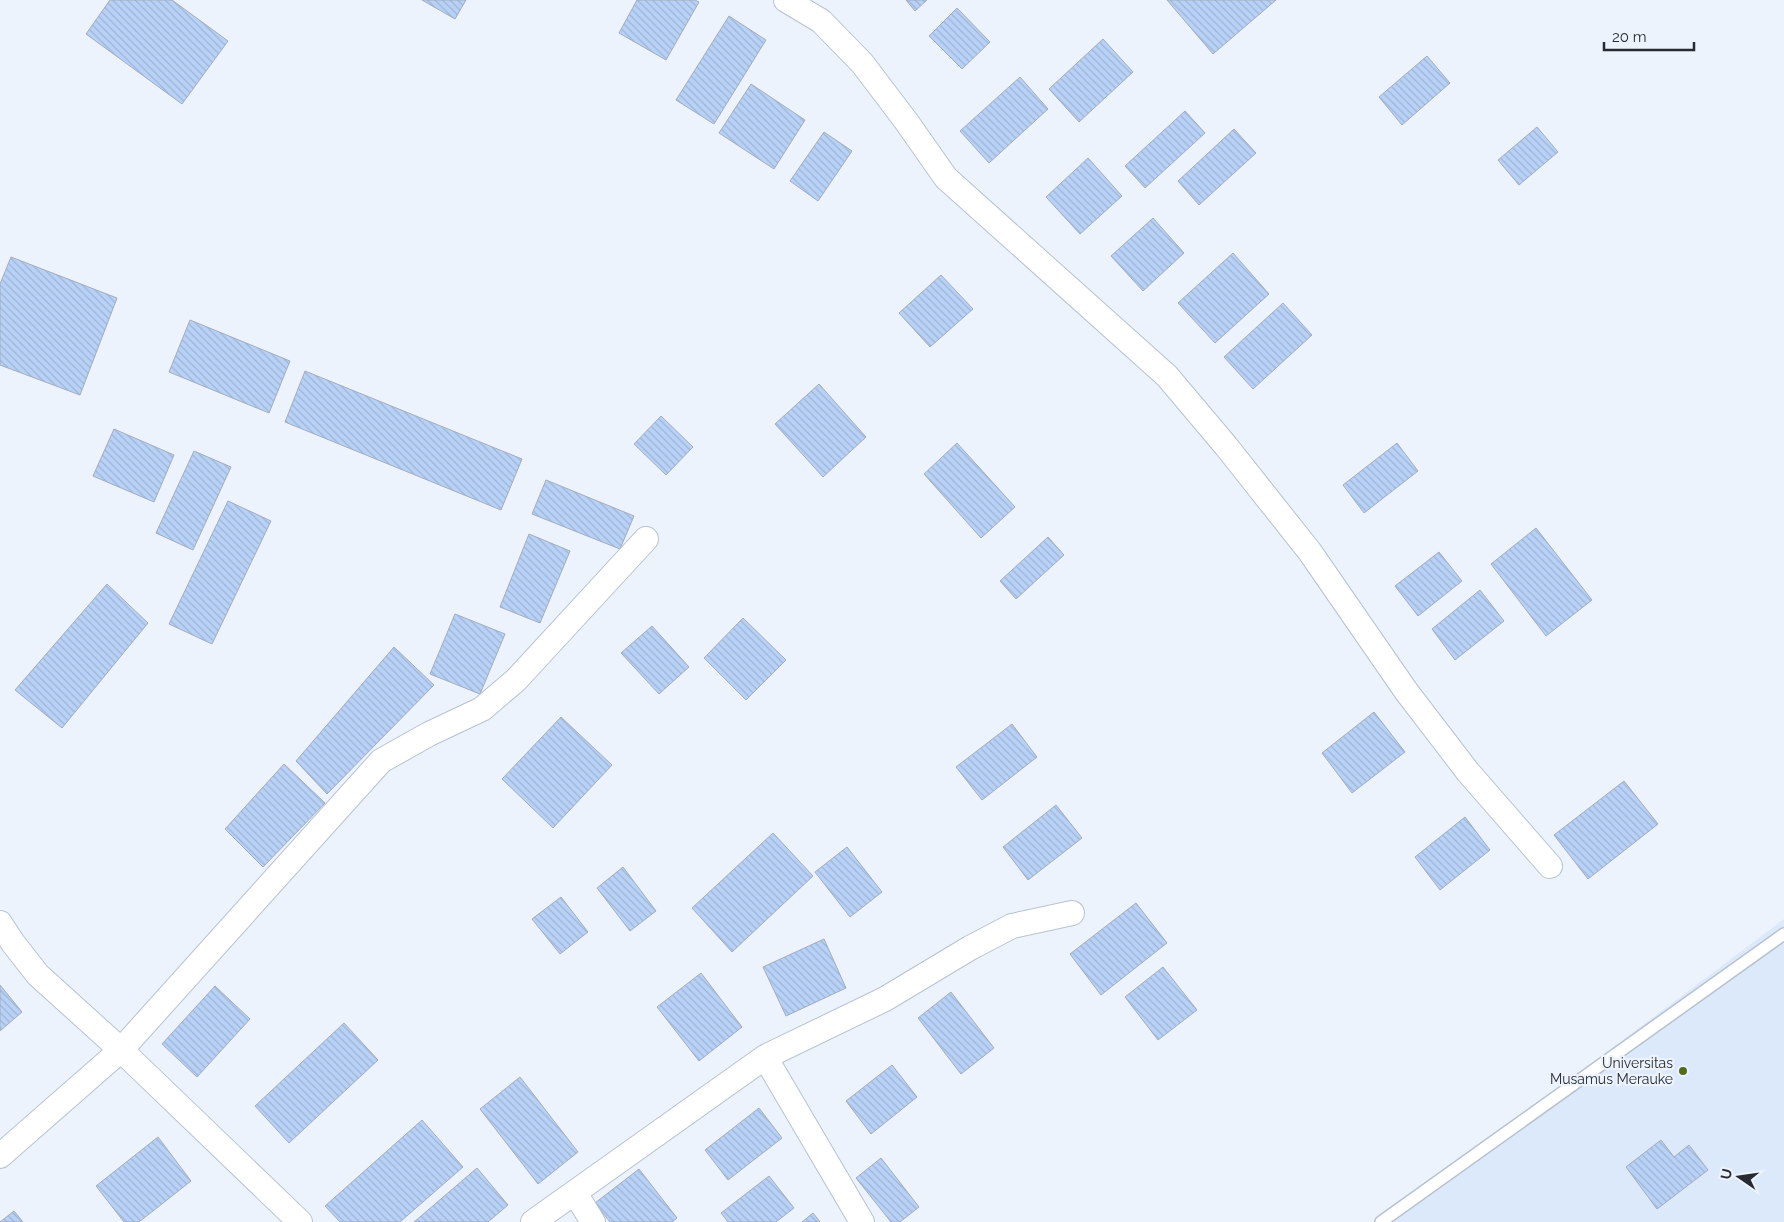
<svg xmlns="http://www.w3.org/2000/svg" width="1784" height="1222" font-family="Raleway,sans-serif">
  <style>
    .built { fill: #dce9fb }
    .building { fill: url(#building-back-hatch); stroke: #a2acbc }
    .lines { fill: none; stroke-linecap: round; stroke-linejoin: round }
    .service-casing { stroke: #b7c2d1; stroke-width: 14 }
    .minor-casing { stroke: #b7c2d1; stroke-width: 26 }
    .service { stroke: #fff; stroke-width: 11 }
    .minor { stroke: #fff; stroke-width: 24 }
    .poi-dot { fill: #536b1d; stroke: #ecf3fd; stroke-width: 2 }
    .labels { text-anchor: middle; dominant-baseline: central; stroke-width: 4.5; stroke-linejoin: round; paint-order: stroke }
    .poi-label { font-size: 14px; fill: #272b31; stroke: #ecf3fd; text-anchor: end }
  </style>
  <defs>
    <pattern id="building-back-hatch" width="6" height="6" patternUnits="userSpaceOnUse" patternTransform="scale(1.25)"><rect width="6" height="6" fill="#b8d2f7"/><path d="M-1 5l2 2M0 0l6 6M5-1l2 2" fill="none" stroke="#9eb4d4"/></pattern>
  </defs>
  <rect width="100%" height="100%" fill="#ecf3fd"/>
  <path class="built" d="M1784 919V1222H1381Z"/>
  <path class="building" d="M110 0H172L228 41 182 104 86 34Z
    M422 0H466L455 19Z
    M637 0H695L699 2 666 60 619 33Z
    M906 0H927L915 11Z
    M1167 0H1276L1213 54Z
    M957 8 990 42 962 69 929 36Z
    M729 16 766 40 714 124 676 100Z
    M1103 39 1133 72 1079 122 1049 89Z
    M1427 56 1450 83 1402 125 1379 97Z
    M1020 77 1048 109 989 163 960 131Z
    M751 84 805 120 774 169 719 133Z
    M1185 111 1205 133 1145 188 1125 166Z
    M1537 127 1558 152 1519 185 1498 160Z
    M1234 129 1256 153 1199 205 1178 181Z
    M824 132 852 151 818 201 790 181Z
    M1088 158 1122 196 1080 234 1046 197Z
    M1153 218 1184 253 1143 291 1111 256Z
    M1233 253 1269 294 1215 343 1178 303Z
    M11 257 117 298 80 395 0 365V284Z
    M941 275 973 309 930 347 899 313Z
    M1283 303 1312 335 1253 389 1224 357Z
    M190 320 290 361 269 413 169 372Z
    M305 371 522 459 501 510 285 422Z
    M819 384 866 437 823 477 775 424Z
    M661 416 693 447 666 475 634 444Z
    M114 429 174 455 154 502 93 476Z
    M957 443 1015 507 981 538 924 474Z
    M1397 443 1418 471 1364 513 1343 485Z
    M194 451 231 467 193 550 156 533Z
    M546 480 634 516 620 549 532 514Z
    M228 501 271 521 212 644 169 624Z
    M1536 528 1592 600 1546 636 1491 564Z
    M529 534 570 551 540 623 500 607Z
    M1048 537 1064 555 1016 599 1000 581Z
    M1439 552 1462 581 1418 616 1395 586Z
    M107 584 148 623 62 728 15 690Z
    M1480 590 1504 621 1455 660 1432 629Z
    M455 614 505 634 480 694 430 674Z
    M743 618 786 660 746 700 704 658Z
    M652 626 689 667 659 694 621 653Z
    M394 647 434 685 327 794 296 761Z
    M1374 712 1405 752 1352 793 1322 753Z
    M561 717 612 765 553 828 502 779Z
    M1012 724 1037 757 982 800 956 767Z
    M284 764 325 803 263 867 225 829Z
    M1624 781 1658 824 1588 879 1554 835Z
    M1056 805 1082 838 1028 880 1003 847Z
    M1465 817 1490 850 1440 890 1415 857Z
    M773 833 813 876 732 952 692 908Z
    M847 847 882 892 850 917 815 872Z
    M623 867 656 911 630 931 597 888Z
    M561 897 588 932 560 954 532 919Z
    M1136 903 1167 943 1101 995 1070 954Z
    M824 939 846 988 786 1016 763 967Z
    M1163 967 1197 1010 1158 1040 1125 997Z
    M701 973 742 1027 699 1061 657 1007Z
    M0 985 22 1012 0 1031Z
    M215 986 250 1019 197 1077 162 1044Z
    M951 992 994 1048 961 1074 918 1018Z
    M344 1023 378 1060 289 1143 255 1106Z
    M892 1065 917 1097 871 1134 846 1101Z
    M520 1077 578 1152 538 1184 480 1109Z
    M759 1108 782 1138 728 1180 705 1150Z
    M422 1120 463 1167 400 1222H340L325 1206Z
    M158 1137 191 1181 139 1222H124L96 1186Z
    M1661 1140 1674 1157 1689 1145 1708 1170 1657 1209 1626 1167Z
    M881 1158 919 1207 900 1222H891L856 1178Z
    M477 1168 508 1205 488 1222H414Z
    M639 1169 677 1218 672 1222H610L595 1203Z
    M769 1176 794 1208 776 1222H728L721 1213Z
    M14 1211 23 1222H0Z
    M813 1213 820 1222H802Z"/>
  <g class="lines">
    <defs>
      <path id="service" d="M1381 1222 1784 934"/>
      <path id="minor" d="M786 0 821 21 862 63 906 121 946 178 1167 376 1226 446 1310 552 1406 691 1468 772 1550 866
        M0 923 13 943 38 975 121 1050 300 1222
        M765 1057 862 1222
        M0 1156 121 1050 381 761 429 734 482 709 516 680 646 539
        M575 1193 593 1222
        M533 1222 765 1057 885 999 970 948 1012 926 1072 913"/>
    </defs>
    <use href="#service" class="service-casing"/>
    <use href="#minor" class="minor-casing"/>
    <use href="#service" class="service"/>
    <use href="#minor" class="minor"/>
  </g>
  <circle class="poi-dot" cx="1683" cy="1071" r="5"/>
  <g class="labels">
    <g class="poi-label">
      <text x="1673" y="1063">Universitas<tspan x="1673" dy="16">Musamus Merauke</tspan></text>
    </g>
  </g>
  <g transform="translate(1739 1177) rotate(283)" stroke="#ecf3fd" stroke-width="4" paint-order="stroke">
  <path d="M0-4L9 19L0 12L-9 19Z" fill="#272b31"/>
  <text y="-8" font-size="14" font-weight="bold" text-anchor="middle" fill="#272b31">U</text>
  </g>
  <path d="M1604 42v8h90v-8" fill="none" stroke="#272b31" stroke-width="2.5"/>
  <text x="1612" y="42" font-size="15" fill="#272b31" stroke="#ecf3fd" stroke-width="4" paint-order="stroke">20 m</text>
</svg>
